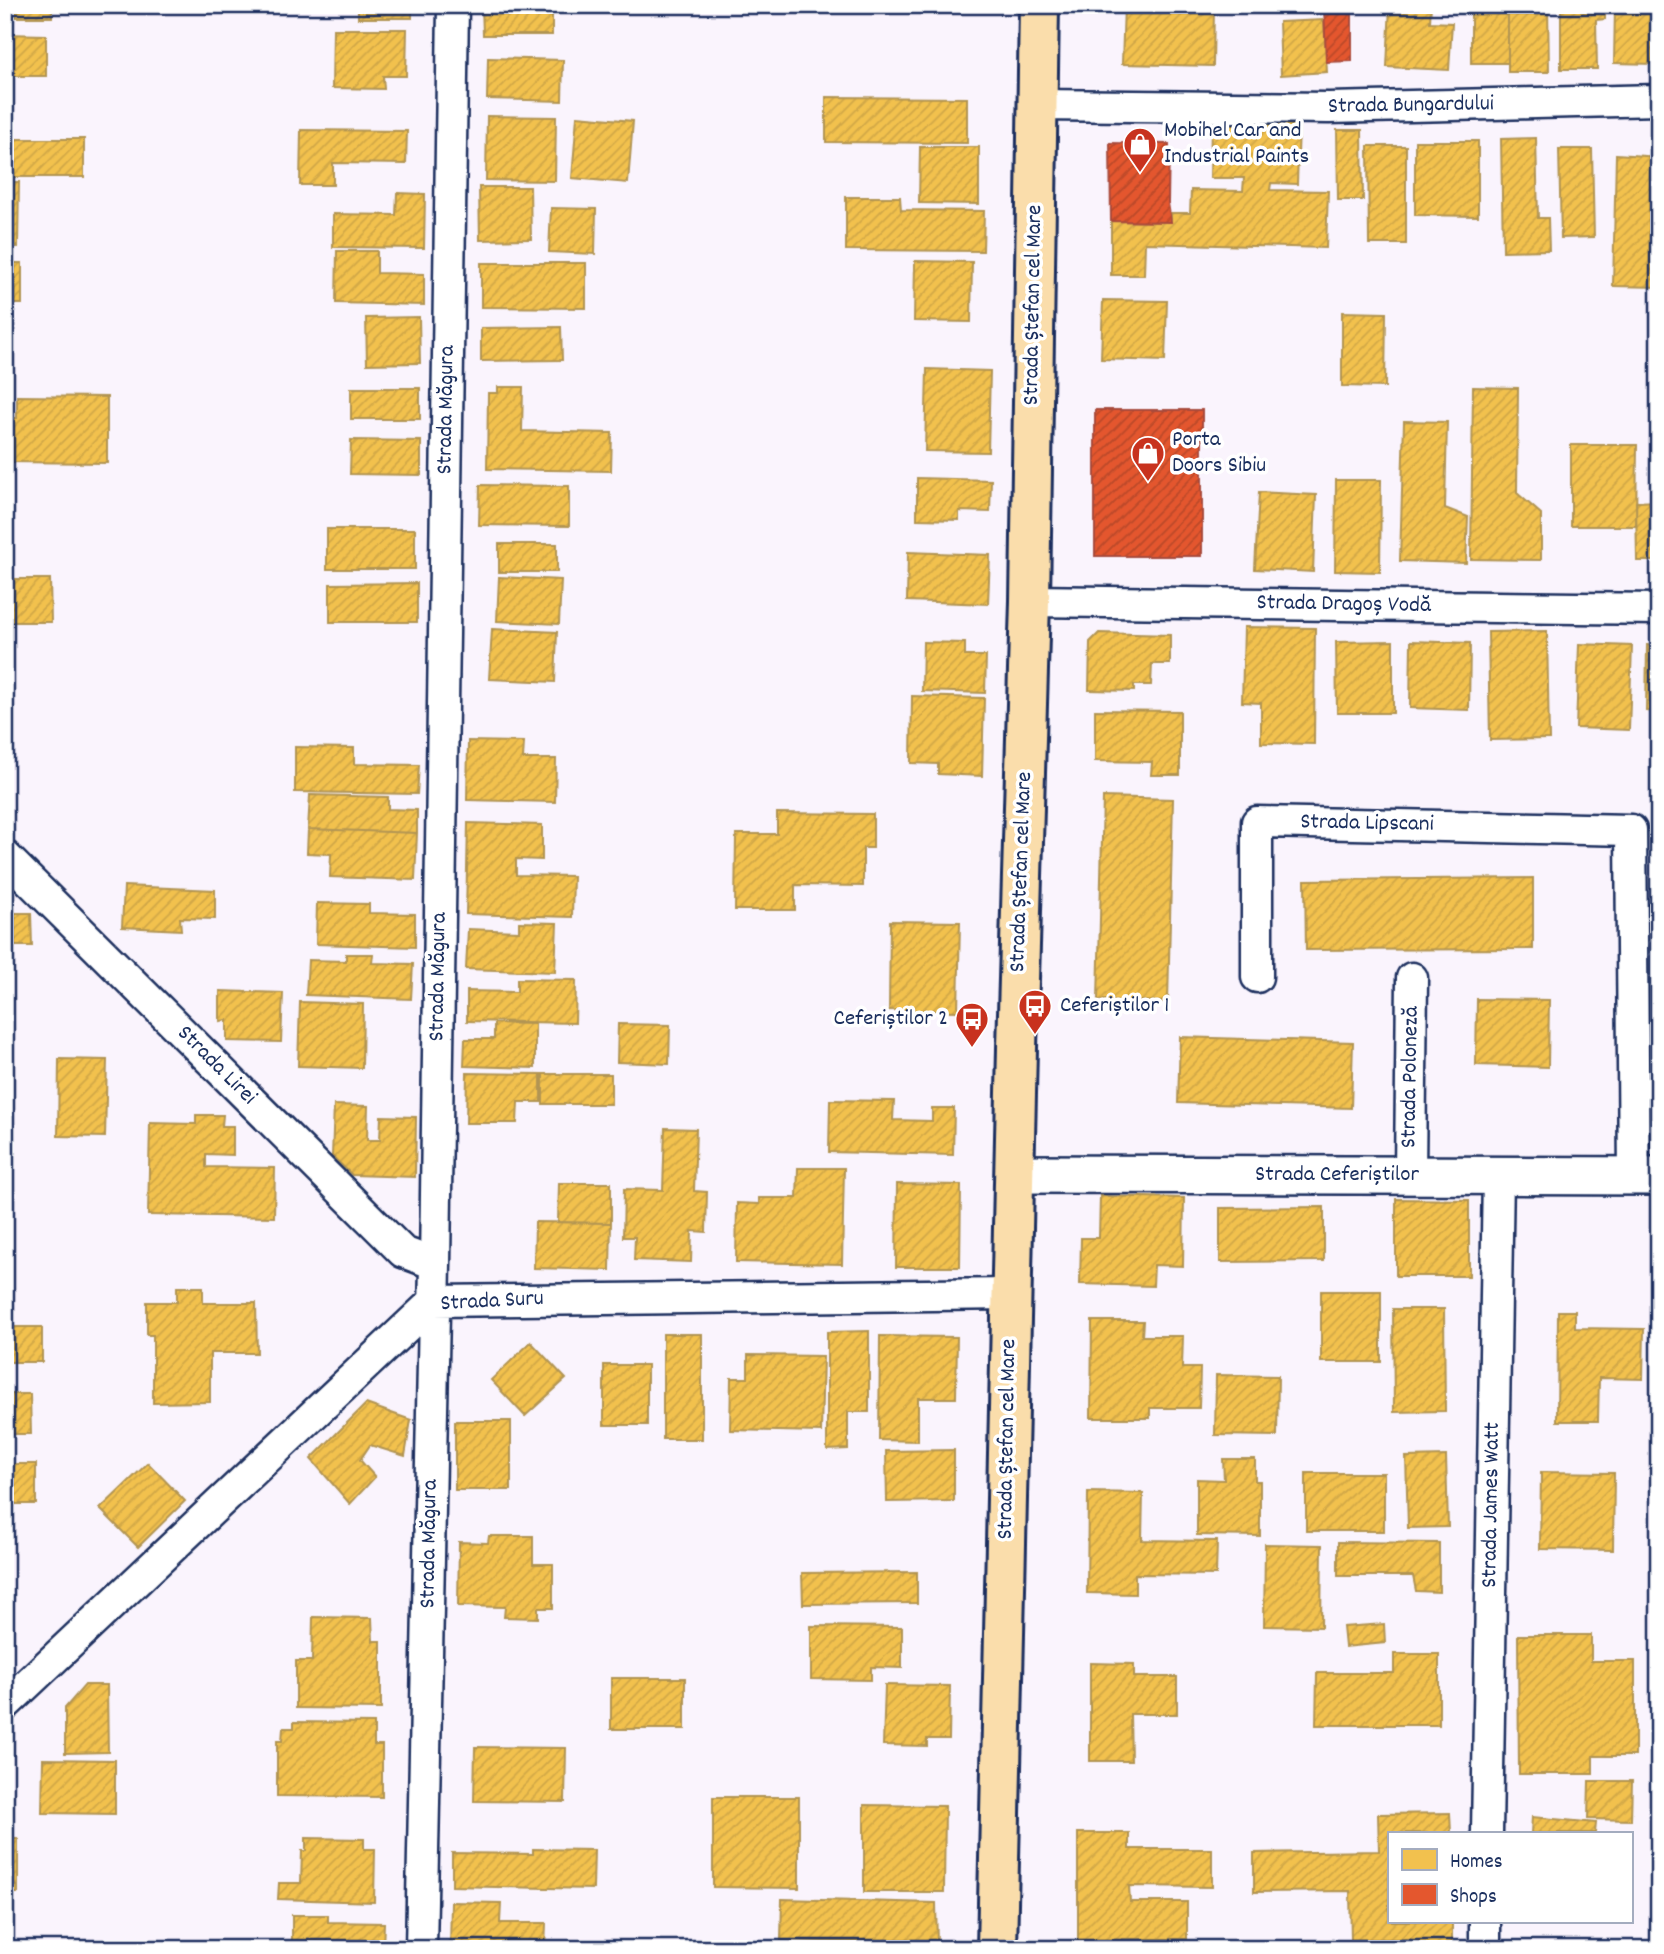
<svg xmlns="http://www.w3.org/2000/svg" width="1664" height="1954" font-family="Dekko,sans-serif">
  <style>
    .homes { fill: url(#homes-hatch); stroke: #b29553; stroke-width: 2 }
    .shops { fill: url(#shops-hatch); stroke: #a84b3c; stroke-width: 2 }
    .lines { fill: none; stroke-linecap: round; stroke-linejoin: round }
    .minor-casing { stroke: #1b2f5e; stroke-width: 35 }
    .tertiary-casing { stroke: #1b2f5e; stroke-width: 42 }
    .primary-casing { stroke: #1b2f5e; stroke-width: 44 }
    .minor { stroke: #fff; stroke-width: 30 }
    .tertiary { stroke: #fff; stroke-width: 37 }
    .primary { stroke: #faddab; stroke-width: 38 }
    .labels { text-anchor: middle; dominant-baseline: central; stroke-width: 7; stroke-linejoin: round; paint-order: stroke }
    .street-label { font-size: 23px; fill: #1b2f5e; stroke: #fff }
    .poi-label { font-size: 23px; fill: #1b2f5e; stroke: #fff; text-anchor: start }
  </style>
  <defs>
    <pattern id="homes-hatch" width="6" height="6" patternUnits="userSpaceOnUse" patternTransform="scale(1.75)"><rect width="6" height="6" fill="#f2c14e"/><path d="M-1 1l2-2M0 6l6-6M5 7l2-2" fill="none" stroke="#cfa646"/></pattern>
    <pattern id="shops-hatch" width="6" height="6" patternUnits="userSpaceOnUse" patternTransform="scale(1.75)"><rect width="6" height="6" fill="#e4572e"/><path d="M-1 1l2-2M0 6l6-6M5 7l2-2" fill="none" stroke="#b8482a"/></pattern>
  </defs>
  <rect width="100%" height="100%" fill="#faf4fd"/>
  <filter id="ink" filterUnits="userSpaceOnUse"><feTurbulence type="fractalNoise" baseFrequency=".0143" numOctaves="2"/><feDisplacementMap in="SourceGraphic" scale="14" xChannelSelector="R" yChannelSelector="G"/><feConvolveMatrix kernelMatrix="1 2 1 2 8 2 1 2 1" color-interpolation-filters="sRGB"/></filter>
  <g filter="url(#ink)">
    <path class="homes" d="M5 5H52V17H5Z
      M358 5H412V18H358Z
      M482 5H552V35H483Z
      M1124 5 1214 7 1213 66 1122 64Z
      M1390 5H1431L1430 22 1452 23 1449 70 1387 67Z
      M1471 5H1508V63H1471Z
      M1508 5H1548L1549 72H1508Z
      M1561 5H1605V19L1596 20 1597 69H1561Z
      M1615 5H1659V21H1654V64L1614 63Z
      M1324 20 1327 72 1281 75 1279 22Z
      M333 29H407L406 76H383L384 89 332 88Z
      M5 34 46 35V76H5Z
      M488 58 563 60 562 101 487 99Z
      M826 97 967 98V143L826 142Z
      M487 116 556 117 555 181 486 180Z
      M577 116 633 121 628 183 572 178Z
      M1211 123 1299 125 1297 184 1271 183 1270 190 1328 191 1326 248 1145 243 1144 275H1111V221L1171 222V213H1190L1191 190 1243 191 1244 178H1210Z
      M301 130 407 131 406 164 333 163V185H300Z
      M1337 130H1362L1363 200H1338Z
      M5 133 6 139H84V177H5Z
      M1536 138 1538 218H1548L1549 250 1503 251 1501 139Z
      M1415 141H1478V216L1415 215Z
      M1368 146H1406V244H1369Z
      M920 147H979V204L919 203Z
      M1559 149H1592L1594 237 1561 238Z
      M1616 154 1659 157V287L1613 286Z
      M5 182H19L18 247 5 246Z
      M479 187H530L531 239 480 240Z
      M397 193 425 194 424 248 333 247V214L396 215Z
      M846 197H900L901 210 984 211 983 251 846 250Z
      M551 208 596 209 595 254 549 252Z
      M337 251H377V273L424 274V305L336 303Z
      M915 261 972 262 971 322 914 321Z
      M5 263H22V304H5Z
      M481 263H586V308L481 307Z
      M1103 300 1167 301 1165 361 1101 359Z
      M1342 312 1386 313 1385 387 1342 386Z
      M419 317 420 363 367 364 366 318Z
      M561 327 562 360 481 361V328Z
      M927 369 990 371 988 452 925 451Z
      M498 387H523L522 431 612 433 611 471 487 469 488 393H498Z
      M1473 387 1518 388 1517 493 1541 514V560L1471 559Z
      M351 388H420V419H351Z
      M17 396 107 397V463L5 462V418H17Z
      M1404 421 1447 422 1445 508 1468 517 1466 563 1400 561Z
      M351 440 421 441V475L350 474Z
      M1571 445H1637L1636 526H1571Z
      M917 478 991 480 990 512 959 511V520L917 519Z
      M1336 480H1381L1380 572 1335 571Z
      M480 485 569 486V526L479 525Z
      M1259 492 1316 495 1313 572 1255 569Z
      M1659 501V561H1637L1636 502Z
      M327 529H415V569H327Z
      M499 544H557V572H499Z
      M908 552 990 555 988 604 907 601Z
      M499 577 561 580 559 624 497 621Z
      M5 579H50L51 622H5Z
      M417 583V622H330V584Z
      M1244 627 1315 628 1314 744 1261 743V703L1242 702Z
      M492 629 557 632 555 682 489 679Z
      M1547 631 1549 739 1490 740 1488 632Z
      M1099 633 1170 635V664H1152L1151 685H1134V691L1089 690 1090 642Z
      M5 635H8V668H5Z
      M1393 641V713H1337L1336 642Z
      M1411 641 1470 643 1469 710 1410 708Z
      M923 642 965 643V656H986L985 693 922 691Z
      M1579 644 1632 646 1629 730 1576 728Z
      M1647 645 1659 646V712L1646 711Z
      M912 696 984 698 982 776 938 774V764L911 763Z
      M1095 710 1180 711V775H1151L1152 762 1095 761Z
      M468 741 524 742 523 759H556L555 802 467 800Z
      M295 747 354 748V764L419 765 417 794 295 792Z
      M310 795 388 797V809L417 810V833L308 829Z
      M1103 797 1173 799 1168 1002 1098 1000Z
      M777 813 873 814V848H863V886L795 885V910H735L736 834H777Z
      M468 823 542 825V860L516 859V875L573 876 572 917 466 914Z
      M308 829 417 833 415 880 330 877 331 854 307 853Z
      M1533 878V949L1306 950 1305 880Z
      M124 886 215 890V919L180 918 181 930 122 927Z
      M317 903 369 904V913L415 914V947L316 944Z
      M5 913H31L32 946H5Z
      M890 921 960 922 958 1011 889 1010Z
      M519 922 557 923 555 972 466 969 468 929 519 931Z
      M346 954H373L372 963 413 964 411 999 306 995 308 960 346 961Z
      M517 979 576 980 575 1023 467 1021V991L517 992Z
      M220 991 283 993 281 1042 227 1041V1020L220 1021Z
      M1477 999 1549 1000 1548 1067 1476 1065Z
      M300 1002 363 1004 362 1068 298 1066Z
      M494 1023 535 1024V1068L464 1066 465 1039H494Z
      M618 1024 670 1025 669 1064 617 1062Z
      M5 1027H10V1060H5Z
      M1180 1037 1353 1042 1351 1108 1178 1103Z
      M59 1059 107 1060 105 1137 58 1136Z
      M467 1073 541 1074V1102H518L517 1123H466Z
      M543 1074H611V1104H543Z
      M830 1100 894 1101 893 1120 932 1121V1108H954L953 1155 829 1152Z
      M334 1105 368 1106 367 1140H380L381 1116 416 1117 415 1177 352 1175 332 1156Z
      M196 1115H223L222 1126H233V1155L206 1154V1167L275 1168 274 1217 148 1215 150 1123 196 1124Z
      M665 1128 696 1129 694 1191 707 1192 706 1232 692 1231 691 1262 634 1260 635 1237H623L624 1189 663 1190Z
      M798 1168H844L842 1264 736 1262 737 1203 759 1204V1198H797Z
      M559 1183H611V1223L558 1222Z
      M897 1184 961 1185 960 1267H896Z
      M1100 1196 1184 1198 1183 1266 1154 1265 1153 1286 1080 1284 1081 1238H1099Z
      M1396 1199 1469 1200V1276H1396Z
      M1324 1207V1261L1220 1262V1208Z
      M535 1222 611 1223 610 1270 534 1268Z
      M177 1287H203V1303H256L257 1353H210V1402L153 1403V1335H147V1302H177Z
      M1321 1291H1381V1362H1321Z
      M1393 1309H1444L1445 1411 1394 1412Z
      M1558 1311H1575V1328L1644 1329 1643 1379 1599 1378 1598 1421H1557Z
      M1092 1321H1143L1142 1336H1183L1182 1368H1200L1199 1408H1150V1418H1091Z
      M5 1327H42V1362H5Z
      M869 1331V1412H848V1449L827 1450V1332Z
      M663 1334H702V1439H663Z
      M880 1336 957 1337 956 1398H918V1441L879 1440Z
      M531 1342 566 1379 525 1416 491 1380Z
      M748 1355 823 1356 821 1432 730 1430 731 1378H748Z
      M604 1365H647V1425H604Z
      M1216 1375 1278 1376 1277 1436 1215 1435Z
      M5 1394H30L31 1434H5Z
      M366 1404 411 1420 405 1456 370 1445 360 1460 375 1477 350 1504 311 1459Z
      M455 1421H511V1490H455Z
      M954 1450V1501L887 1502 886 1451Z
      M1446 1456 1448 1527 1408 1528 1406 1457Z
      M1223 1459H1255V1481H1260V1536L1197 1535V1479L1224 1480Z
      M148 1463 185 1501 138 1547 100 1509Z
      M5 1464H36V1504H5Z
      M1541 1472 1614 1473 1613 1550 1540 1549Z
      M1306 1473H1384V1531H1306Z
      M1088 1492 1143 1493 1142 1540 1217 1541 1216 1575 1135 1574V1594L1087 1593Z
      M489 1536H533V1564H553V1608H538V1618L504 1617 505 1607 458 1606 459 1542 488 1543Z
      M1338 1542 1439 1543V1592L1416 1591 1413 1576H1338Z
      M1265 1544 1322 1545 1321 1627 1264 1626Z
      M917 1572V1603L803 1604 802 1573Z
      M313 1617 372 1618 373 1641H381V1709L296 1708V1661H312Z
      M1384 1624 1385 1643 1345 1647 1343 1627Z
      M811 1626 902 1627V1668L871 1667V1680L811 1679Z
      M1518 1635H1591V1661H1635V1756H1593V1774H1519Z
      M1394 1654H1439V1725H1316L1317 1673H1394Z
      M1090 1663 1134 1664V1677H1177V1714H1130L1131 1761H1090Z
      M611 1678H685V1729H611Z
      M85 1685H107L108 1752 65 1753V1708Z
      M885 1685 950 1686 949 1739H927V1746L883 1745Z
      M294 1722 374 1723V1745H382V1797L277 1796V1741H282L283 1728H294Z
      M475 1747 566 1748 565 1802 474 1801Z
      M43 1759 115 1760V1814L42 1813Z
      M1589 1781H1632L1631 1820 1588 1819Z
      M713 1797H799V1888L713 1887Z
      M864 1805 945 1806 944 1892H864Z
      M1450 1813 1451 1833H1389V1921H1452V1949H1410V1939L1351 1940 1350 1891 1254 1892V1853L1379 1851 1378 1814Z
      M1532 1817 1596 1823 1595 1833H1531Z
      M1078 1833H1129V1849H1212V1887L1129 1886 1130 1902H1187V1939H1122V1946H1078Z
      M306 1838 364 1839V1849H375L374 1902 278 1899 279 1883H301L302 1851H306Z
      M5 1839H18V1893H5Z
      M533 1849 594 1850 593 1889 452 1886V1853L533 1854Z
      M782 1899 936 1903 937 1944 781 1940Z
      M451 1902 501 1903 500 1923H546L545 1949H450Z
      M292 1915H328V1922L384 1923 383 1949H292Z"/>
    <path class="shops" d="M1324 5H1352V61L1326 62Z
      M1110 143 1169 144 1168 203 1171 222 1111 221Z
      M1095 410H1202V556H1095Z"/>
    <g class="lines">
      <defs>
        <path id="minor" d="M1037 105 1329 108 1659 100
          M1030 601 1659 609
          M5 856 403 1252 435 1264
          M1257 977V822L1631 830 1634 1176
          M1410 1175 1412 978
          M5 1705 434 1301 1012 1294
          M1487 1833 1498 1176
          M421 1949 435 1264 453 5
          M1485 1949V1921"/>
        <path id="tertiary" d="M1015 1174 1659 1176"/>
        <path id="primary" d="M997 1949 1017 1048 1030 601 1039 5"/>
      </defs>
      <use href="#minor" class="minor-casing"/>
      <use href="#tertiary" class="tertiary-casing"/>
      <use href="#primary" class="primary-casing"/>
      <use href="#minor" class="minor"/>
      <use href="#tertiary" class="tertiary"/>
      <use href="#primary" class="primary"/>
    </g>
  </g>
  <defs>
    <symbol id="shop-pin" viewBox="-11 -11 22 30"><path d="M0 17L-7.5 6A9.5 9.5 0 1 1 7.5 6Z" fill="#c8321e" stroke="#fff"/><path d="M-5-2.5h2.3a2.7 3.5 0 0 1 5.4 0H5L5.5 6h-11ZM-1.5-2.5h3a1.5 2.3 0 0 0-3 0Z" fill="#fff"/></symbol>
    <symbol id="bus-pin" viewBox="-11 -11 22 30"><path d="M0 17L-7.5 6A9.5 9.5 0 1 1 7.5 6Z" fill="#c8321e" stroke="#fff"/><path d="M-5-6H5V4H4V6H2V4H-2V6H-4V4H-5ZM-3.5-4V0h7V-4ZM-3.5 1.2v1.5H-2V1.2ZM2 1.2v1.5H3.5V1.2Z" fill="#fff"/></symbol>
  </defs>
  <g fill-rule="evenodd">
    <use href="#shop-pin" x="1121" y="125" width="38" height="52"/>
    <use href="#shop-pin" x="1129" y="434" width="38" height="52"/>
    <use href="#bus-pin" x="1016" y="987" width="38" height="52"/>
    <use href="#bus-pin" x="953" y="1000" width="38" height="52"/>
  </g>
  <g class="labels">
    <g class="street-label">
      <text transform="translate(1411 106) rotate(-1)">Strada Bungardului</text>
      <text transform="translate(1034 305) rotate(-89)">Strada Ștefan cel Mare</text>
      <text transform="translate(447 410) rotate(-89)">Strada Măgura</text>
      <text transform="translate(1344 605) rotate(1)">Strada Dragoș Vodă</text>
      <text transform="translate(1367 824) rotate(1)">Strada Lipscani</text>
      <text transform="translate(1022 872) rotate(-88)">Strada Ștefan cel Mare</text>
      <text transform="translate(439 977) rotate(-89)">Strada Măgura</text>
      <text transform="translate(216 1066) rotate(45)">Strada Lirei</text>
      <text transform="translate(1411 1077) rotate(-89)">Strada Poloneză</text>
      <text x="1337" y="1175">Strada Ceferiștilor</text>
      <text transform="translate(492 1302) rotate(-3)">Strada Suru</text>
      <text transform="translate(1008 1439) rotate(-89)">Strada Ștefan cel Mare</text>
      <text transform="translate(1492 1505) rotate(-89)">Strada James Watt</text>
      <text transform="translate(430 1544) rotate(-89)">Strada Măgura</text>
    </g>
    <g class="poi-label">
      <text x="1164" y="131">Mobihel Car and<tspan x="1164" dy="26">Industrial Paints</tspan></text>
      <text x="1172" y="440">Porta<tspan x="1172" dy="26">Doors Sibiu</tspan></text>
      <text x="1060" y="1006">Ceferiștilor 1</text>
      <text x="948" y="1019" text-anchor="end">Ceferiștilor 2</text>
    </g>
  </g>
  <rect width="1664" height="1954" fill="none" stroke="#fff" stroke-width="28"/>
  <rect x="14" y="14" width="1636" height="1926" fill="none" stroke="#1b2f5e" stroke-width="2.5" filter="url(#ink)"/>
  <rect x="1388" y="1832" width="245" height="91" fill="#ffffff" stroke="#a4acbf" stroke-width="2"/>
  <rect x="1402" y="1849" width="35" height="21" fill="#f2c14e" stroke="#a4acbf" stroke-width="2"/>
  <text x="1450" y="1867" font-size="21" fill="#1b2f5e">Homes</text>
  <rect x="1402" y="1884" width="35" height="21" fill="#e4572e" stroke="#a4acbf" stroke-width="2"/>
  <text x="1450" y="1902" font-size="21" fill="#1b2f5e">Shops</text>
</svg>
